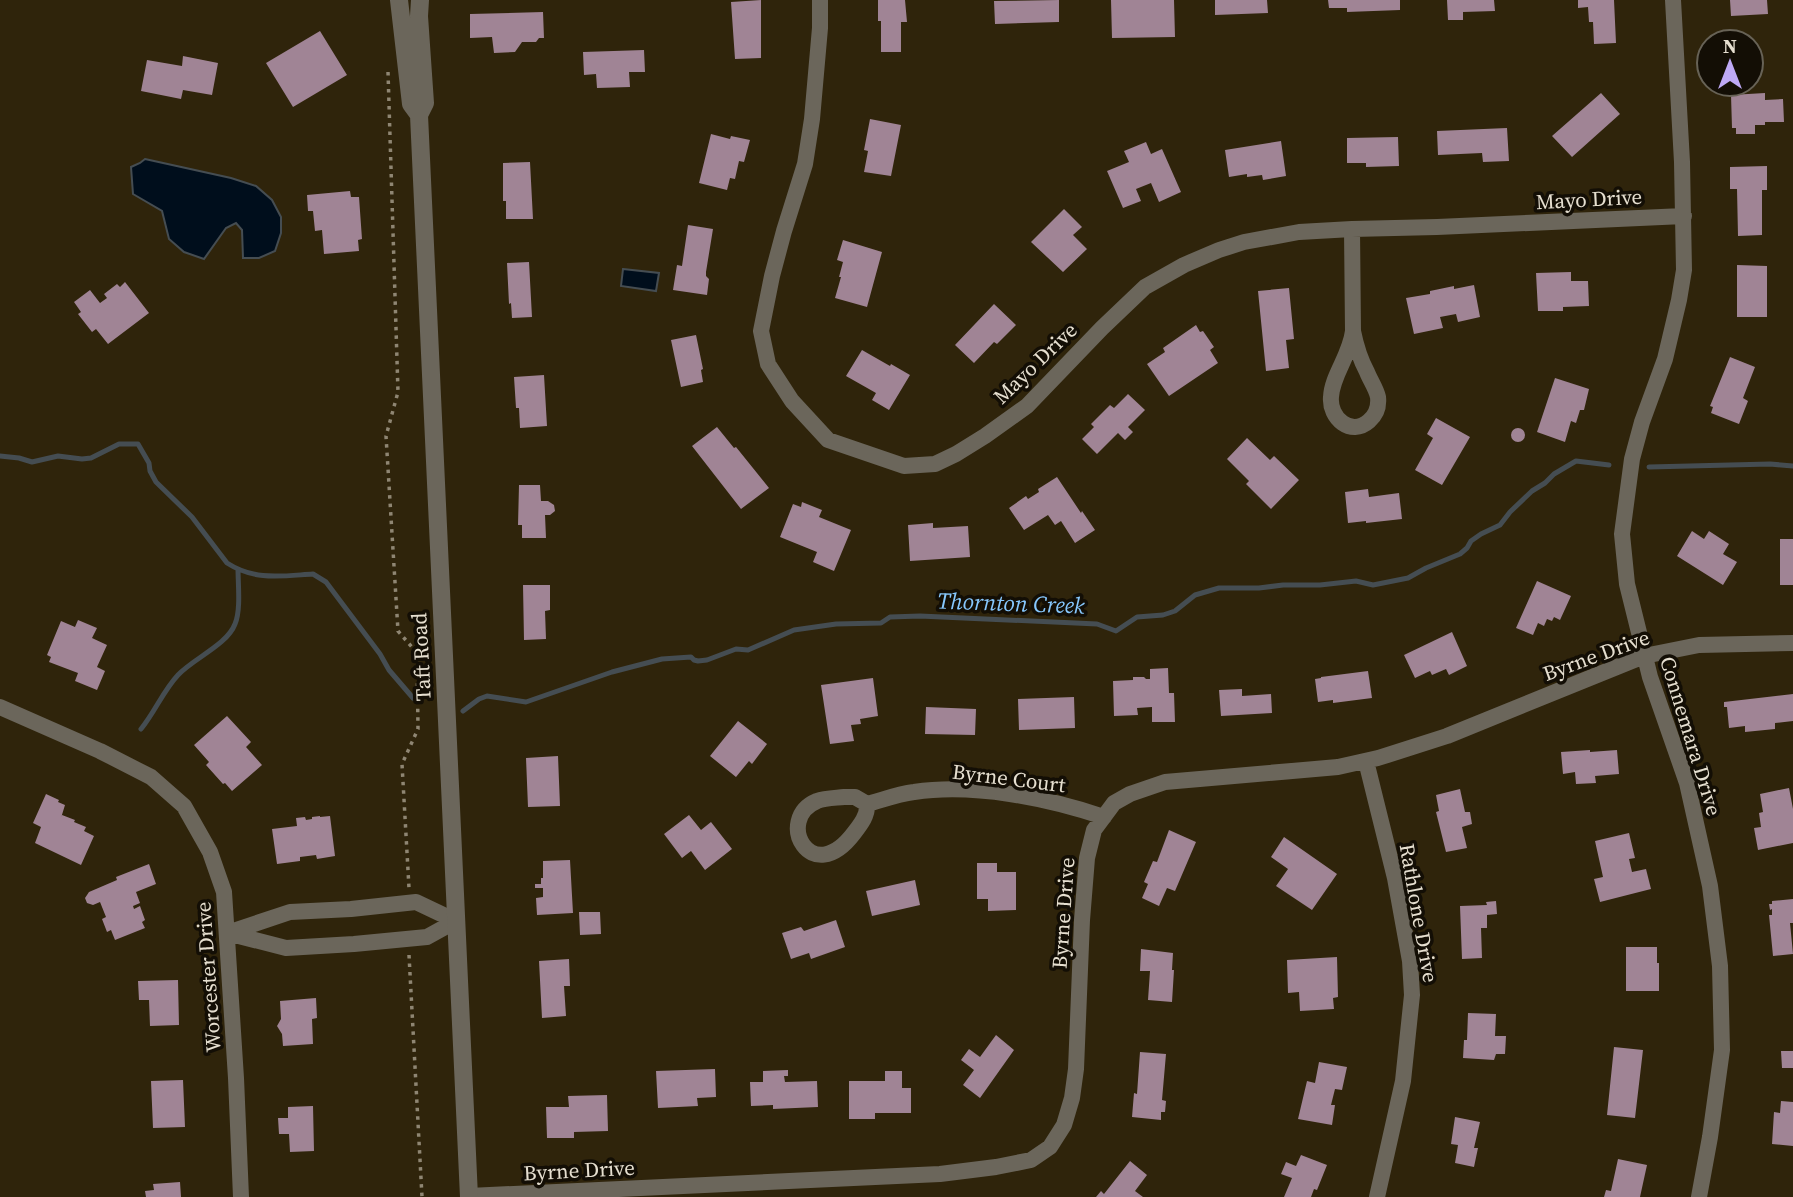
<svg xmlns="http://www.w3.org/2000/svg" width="1793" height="1197" font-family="'Source Serif 4',serif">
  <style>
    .water { fill: #000e1c; stroke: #454d52; stroke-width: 2 }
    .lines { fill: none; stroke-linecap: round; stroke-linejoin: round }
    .stream { stroke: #454d52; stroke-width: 5 }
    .building { fill: #a08495 }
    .path { stroke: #8f8673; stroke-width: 3.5; stroke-dasharray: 3.5 5; stroke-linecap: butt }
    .minor { stroke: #6b665b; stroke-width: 16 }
    .tertiary { stroke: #6b665b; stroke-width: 18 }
    .labels { text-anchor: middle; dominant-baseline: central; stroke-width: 7; stroke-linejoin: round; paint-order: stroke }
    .street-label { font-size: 21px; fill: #e6dfd0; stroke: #130e05 }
    .water-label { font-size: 23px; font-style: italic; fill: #87c8fe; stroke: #130e05 }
  </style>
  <rect width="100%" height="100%" fill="#2f240b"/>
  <path class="water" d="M145 159 231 178 256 186 272 200 281 217V233L275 251 259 258H243L242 230 236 223 226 228 204 259 184 252 169 239 162 211 133 194 131 167 140 163Z
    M623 269 659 273 656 291 621 286Z"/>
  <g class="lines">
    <path class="stream" d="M0 456 19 458 32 462 58 456 82 459 91 458 119 444H138L149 463 150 471 156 482 192 517 227 563C255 581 281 576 313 574L326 582 380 654 389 670 413 698
      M1649 467 1770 464 1793 466
      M463 711 479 699 487 696 526 702 612 672 662 659 691 657 694 660 698 661 707 660 736 649 748 650 794 630 836 624 881 623 890 617 920 616 1097 624 1116 631 1137 617 1163 615 1175 611 1195 595 1219 588H1259L1283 585H1320L1356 581 1373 585 1408 578 1426 568 1460 554 1467 548 1471 541 1481 534 1500 525 1510 512 1532 491 1545 483 1554 474 1576 461 1609 465
      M141 729C155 712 163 691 178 675 194 658 227 645 235 624 241 610 238 584 238 569"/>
  </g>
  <path class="building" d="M761 0V58L735 59 731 2Z
    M878 0H905L907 22H901V52H881V21H878Z
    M1059 0V22L995 24 994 1Z
    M1111 0H1174L1175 37 1112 38Z
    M1215 0H1267L1268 13 1215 15Z
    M1328 0H1400V10L1347 12V8H1329Z
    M1447 0H1494L1495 11 1463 12V20H1448Z
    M1578 0H1614L1616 43 1594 44 1593 22H1589L1588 7 1578 8Z
    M1730 0H1767L1768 14 1731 16Z
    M543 12 544 38H539L536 42H522L515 52 494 53 492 37 470 38V14Z
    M320 31 347 75 293 107 266 63Z
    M644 50 645 72H629L630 87 597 88 596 74 584 75 583 52Z
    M183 56 218 63 212 95 183 90 181 99 141 91 147 60 182 66Z
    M1601 93 1620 114 1572 157 1552 136Z
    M1765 93V100L1783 99 1784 122H1765V125H1755V134H1736V128H1732L1731 95Z
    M870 119 901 125 891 176 864 172 868 151 864 150Z
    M1507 128 1509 161 1483 162 1482 153 1438 155 1437 131Z
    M711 134 730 139 731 136 750 140 744 162 739 161 735 179 730 178 727 190 699 183Z
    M1398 137 1399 166 1366 167V163H1347V138Z
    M1281 141 1286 176 1263 180 1262 175 1247 177V174L1229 177 1225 150Z
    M1146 142 1151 154 1162 149 1181 192 1159 202 1151 183 1136 189 1141 201 1123 208 1107 171 1129 162 1124 151Z
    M530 162 533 219H506V201H503V163Z
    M1767 166V190H1762V235L1738 236 1737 189H1730V167Z
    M350 191 351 197H359L362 239 358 240 359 251 324 254 322 230 315 231 313 211H308L307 195Z
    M1064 209 1082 227 1073 235 1087 249 1063 272 1031 242Z
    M688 225 713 229 706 272V276L709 279 707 295 673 290 677 265 682 266Z
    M843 240 882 252 867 307 835 298 841 277H839L843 262 837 260Z
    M529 262 532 317 512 318 511 303 509 304 507 263Z
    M1737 265 1767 266V317H1737Z
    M1571 272V281H1588L1589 306 1563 307V311H1538L1536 273Z
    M125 282 149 313 108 344 96 329 92 332 78 314 81 312 74 302 90 290 100 303 107 298 104 294 117 284 120 287Z
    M1474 285 1480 317 1458 322 1456 314 1440 317 1443 328 1414 334 1406 298 1430 294V291L1454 286V289Z
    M1289 288 1294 339 1286 340 1289 368 1266 371 1258 291Z
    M994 304 1016 325 997 344 994 342 974 363 955 345Z
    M1196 325 1200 332 1203 331 1214 347 1210 350 1218 363 1169 396 1147 364 1165 352 1163 348Z
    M696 335 703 369 701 370 703 382 681 387 671 340Z
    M862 350 890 366 891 364 910 375 889 410 872 400 876 393 846 376Z
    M1730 357 1755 367 1743 398 1748 401 1739 424 1711 413 1713 407 1710 406Z
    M544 375 547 426 520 428 519 408H516L514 377Z
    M1555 378 1589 389 1584 410H1580L1576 423 1571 421 1565 442 1537 432Z
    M1128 394 1145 410 1128 427 1133 432 1125 440 1118 433 1097 454 1082 439 1094 427 1091 424 1110 405 1114 408Z
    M1436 418 1470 437 1442 485 1415 470 1433 438 1427 434Z
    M717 427 734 448 736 447 769 488 741 509 692 446Z
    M1511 435a7 7 0 1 1 14 0a7 7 0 1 1-14 0Z
    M1247 438 1270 460 1274 456 1299 480 1271 509 1246 484 1249 481 1227 459Z
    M1057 477 1081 513 1082 511 1095 530 1075 543 1061 521 1055 525 1048 515 1024 530 1009 508 1026 496 1028 499 1039 492 1038 489Z
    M519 485H540L541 501H548L554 505 555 511 550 515H545L546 538H522V525H518Z
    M1368 489 1369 497 1399 493 1402 519 1366 523V521L1348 523 1345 492Z
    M802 502 822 510 819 517 851 530 834 571 813 562 817 552 780 537 793 504 801 507Z
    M933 523V528L968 526 970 557 910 561 908 525Z
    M1692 531 1704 539 1709 531 1729 544 1723 554 1737 562 1723 585 1677 556Z
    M1780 539H1793V585H1780Z
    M1537 581 1571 596 1560 620 1554 617 1552 621 1547 619 1544 626 1538 623 1533 635 1516 628Z
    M523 585H550V610L545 611 546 639 524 640Z
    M78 620 97 628 92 638 107 645 97 667 105 671 97 690 75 681 78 673 49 662 51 657 47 655 61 621 75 627Z
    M1452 632 1467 666 1449 675 1446 669 1432 675 1430 671 1415 678 1404 655Z
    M1168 668 1169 693H1174L1175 722H1152V707L1137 708 1138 715 1114 716 1113 681 1133 680V677H1144L1146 679H1150V669Z
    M1368 671 1372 698 1333 703V700L1318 702 1315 679 1321 678V677Z
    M873 678 878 716 860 719 861 724 851 725 854 741 830 744 821 685Z
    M1242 689V696L1271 694 1272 713 1221 716 1219 690Z
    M1793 694V721L1775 723V729L1745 732V726L1729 728 1727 707H1724V702Z
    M1074 697 1075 728 1019 730 1018 699Z
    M926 707 976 709 975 735 925 734Z
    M227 716 251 742 246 747 262 765 232 791 225 783 223 784 206 765 209 762 194 745Z
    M738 721 767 744 752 764 749 761 736 777 710 756Z
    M1590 750V752L1617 750 1619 774 1595 776 1596 783 1576 784 1575 772 1563 774 1561 752Z
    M558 756 560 806 528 807 526 758Z
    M1789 788 1793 809V843L1758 850 1754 828 1761 827 1759 813 1763 812 1760 794Z
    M1460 789 1465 812H1470L1472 824 1462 827 1467 848 1446 852 1436 812 1439 811 1436 795Z
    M46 794 59 800 58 802 65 805 61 818 62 815 75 820 74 822 86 827 84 831 94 836 81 865 35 843 41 827 33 823Z
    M689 815 701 830 711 822 732 849 705 870 691 851 682 858 664 834Z
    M320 816V817L330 816 335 856 317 859 316 855 300 857V861L277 864 272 829 297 826 296 818 305 817 306 820 312 819V817Z
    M1169 830 1196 842 1175 891 1167 888 1159 906 1142 898 1148 884 1144 882 1153 861 1157 862Z
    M1629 833 1635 858 1629 859 1632 872 1646 869 1651 889 1600 902 1594 879 1603 877 1595 841Z
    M1284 837 1337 874 1312 910 1276 886 1288 869 1271 857Z
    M570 860 573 913 537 915 536 898 543 897V888H535V884H541V878H543V861Z
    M977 863H997V872H1016V910L988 911V899H977Z
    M149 864 156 884 136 892 140 903 133 906 134 909 140 906 145 920 142 922 145 928 115 940 111 930 107 932 102 919 106 917 100 902 93 905 87 903 85 898 89 892 117 880 116 877Z
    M915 880 920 905 872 916 866 891Z
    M1793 899V923H1790L1793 954 1773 956 1769 915H1772V909L1770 910 1769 904H1772V901Z
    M1496 901 1497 914 1487 915V928H1481L1482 958 1462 959 1460 906 1487 905 1486 902Z
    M579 912H600L601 934 580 935Z
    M836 920 845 947 811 959 809 953 791 959 782 933 801 927 804 931Z
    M1626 947H1657V963H1659V991H1626Z
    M1141 949 1173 953 1172 970H1174L1172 1002 1148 1000 1150 971H1140Z
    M1337 957 1338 997 1333 998 1334 1009 1300 1011 1299 992 1288 993 1287 960Z
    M569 959 570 986H564L566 1016 542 1018 539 961Z
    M178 980 179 1025 150 1026 149 1000H139L138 981Z
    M316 998 317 1018 312 1019 313 1044 283 1046 282 1034 277 1026 281 1019 280 1001Z
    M1468 1013 1496 1014 1495 1036H1506L1505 1054H1496L1494 1060 1463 1058 1464 1040H1467Z
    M996 1035 1014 1050 980 1098 963 1085 974 1070 961 1060 969 1049 980 1057Z
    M1614 1047 1643 1050 1635 1118 1607 1115Z
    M1781 1051H1793V1068H1782Z
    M1140 1052 1166 1054 1162 1100 1166 1101 1165 1112H1161V1120L1132 1117 1134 1093 1137 1094Z
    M1319 1062 1347 1067 1342 1090 1335 1089 1331 1105H1335L1332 1125 1298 1119 1307 1081 1315 1083Z
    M715 1069 716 1097 697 1098 698 1106 658 1108 656 1071Z
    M788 1070V1076H784L785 1082 817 1081 818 1107 773 1109V1105L751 1106 750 1082H763V1071Z
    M885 1071H902V1088H911V1113H875V1119H849V1081H885Z
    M183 1080 185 1127 153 1128 151 1081Z
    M607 1095 608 1131 574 1132V1138H547L546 1107H569L568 1096Z
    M1781 1101 1793 1102V1146L1772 1144 1774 1112 1780 1113Z
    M313 1106 314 1151 290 1152 289 1134H279L278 1118H288V1107Z
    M1455 1117 1480 1122 1474 1148H1478L1474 1167 1455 1163 1458 1145 1451 1144Z
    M1301 1155 1327 1165 1317 1190 1314 1189 1311 1197H1284L1292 1178 1281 1174 1286 1162 1296 1166Z
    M1618 1159 1647 1165 1640 1197H1604L1606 1190 1611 1191Z
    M1130 1161 1147 1175 1135 1191 1143 1197H1096L1101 1191 1104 1194Z
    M180 1182 181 1197H146L145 1191 154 1190 153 1184Z"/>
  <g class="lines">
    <path class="path" d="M388 72 398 392 386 436 398 631 417 653 418 729 402 764 409 888
      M409 955 422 1197"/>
    <path class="minor" d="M820 0V28L812 119 805 164 784 231 772 276 761 331 768 364 792 401 828 440 904 466 935 464 956 454 985 436 1027 406 1102 328 1145 287 1184 265 1219 250 1244 242 1299 232 1352 229 1437 227 1684 216
      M1673 0 1682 162 1684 270 1679 300 1665 359 1642 422 1632 459 1622 534 1627 584 1650 677 1687 783 1710 886 1720 966 1722 1050 1710 1137 1699 1197
      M1352 229 1353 331C1350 356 1332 375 1331 397 1329 418 1351 437 1369 421 1376 415 1379 406 1378 397 1376 388 1370 380 1367 372 1360 359 1356 346 1353 331
      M0 707 100 751 151 777 184 806 210 852 224 892 236 1078 241 1197
      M1366 761 1395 878 1410 961 1412 995 1403 1081 1377 1197
      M844 797H855L867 804C868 815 861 824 854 833 811 890 774 819 817 801 825 798 835 798 844 797Z
      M867 804C882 800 898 794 914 792 974 783 1047 798 1104 817
      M227 933 290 912 351 909 416 902 456 921
      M227 933 286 948 354 944 427 937 456 921
      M469 1196 940 1174 996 1167 1031 1160 1050 1147 1064 1125 1072 1098 1076 1069 1082 920 1087 858 1094 830 1114 803 1130 794 1165 782 1338 767 1378 758 1447 736 1644 656 1699 645 1793 643"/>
    <path class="tertiary" d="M399 0 411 104 419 115
      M420 0 419 16 425 103 419 115 469 1197"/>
  </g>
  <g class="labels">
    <g class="street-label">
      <text transform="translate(1589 199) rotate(-3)">Mayo Drive</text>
      <text transform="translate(1035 363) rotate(-44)">Mayo Drive</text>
      <text transform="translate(1596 655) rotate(-20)">Byrne Drive</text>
      <text transform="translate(421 657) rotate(-93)">Taft Road</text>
      <text transform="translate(1691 736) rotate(73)">Connemara Drive</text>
      <text transform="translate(1009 778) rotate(7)">Byrne Court</text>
      <text transform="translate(1063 913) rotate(-86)">Byrne Drive</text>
      <text transform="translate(1419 913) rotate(80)">Rathlone Drive</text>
      <text transform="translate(208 977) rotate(-94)">Worcester Drive</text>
      <text transform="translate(579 1170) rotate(-3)">Byrne Drive</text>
    </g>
    <g class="water-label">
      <text transform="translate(1011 603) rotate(2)">Thornton Creek</text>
    </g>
  </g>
  <g transform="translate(1730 63)"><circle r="33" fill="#130e05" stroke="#676256" stroke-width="2"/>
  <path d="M0-5L12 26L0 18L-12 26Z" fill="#bea9f5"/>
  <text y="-10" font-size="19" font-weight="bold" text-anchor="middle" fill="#e6dfd0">N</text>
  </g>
</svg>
